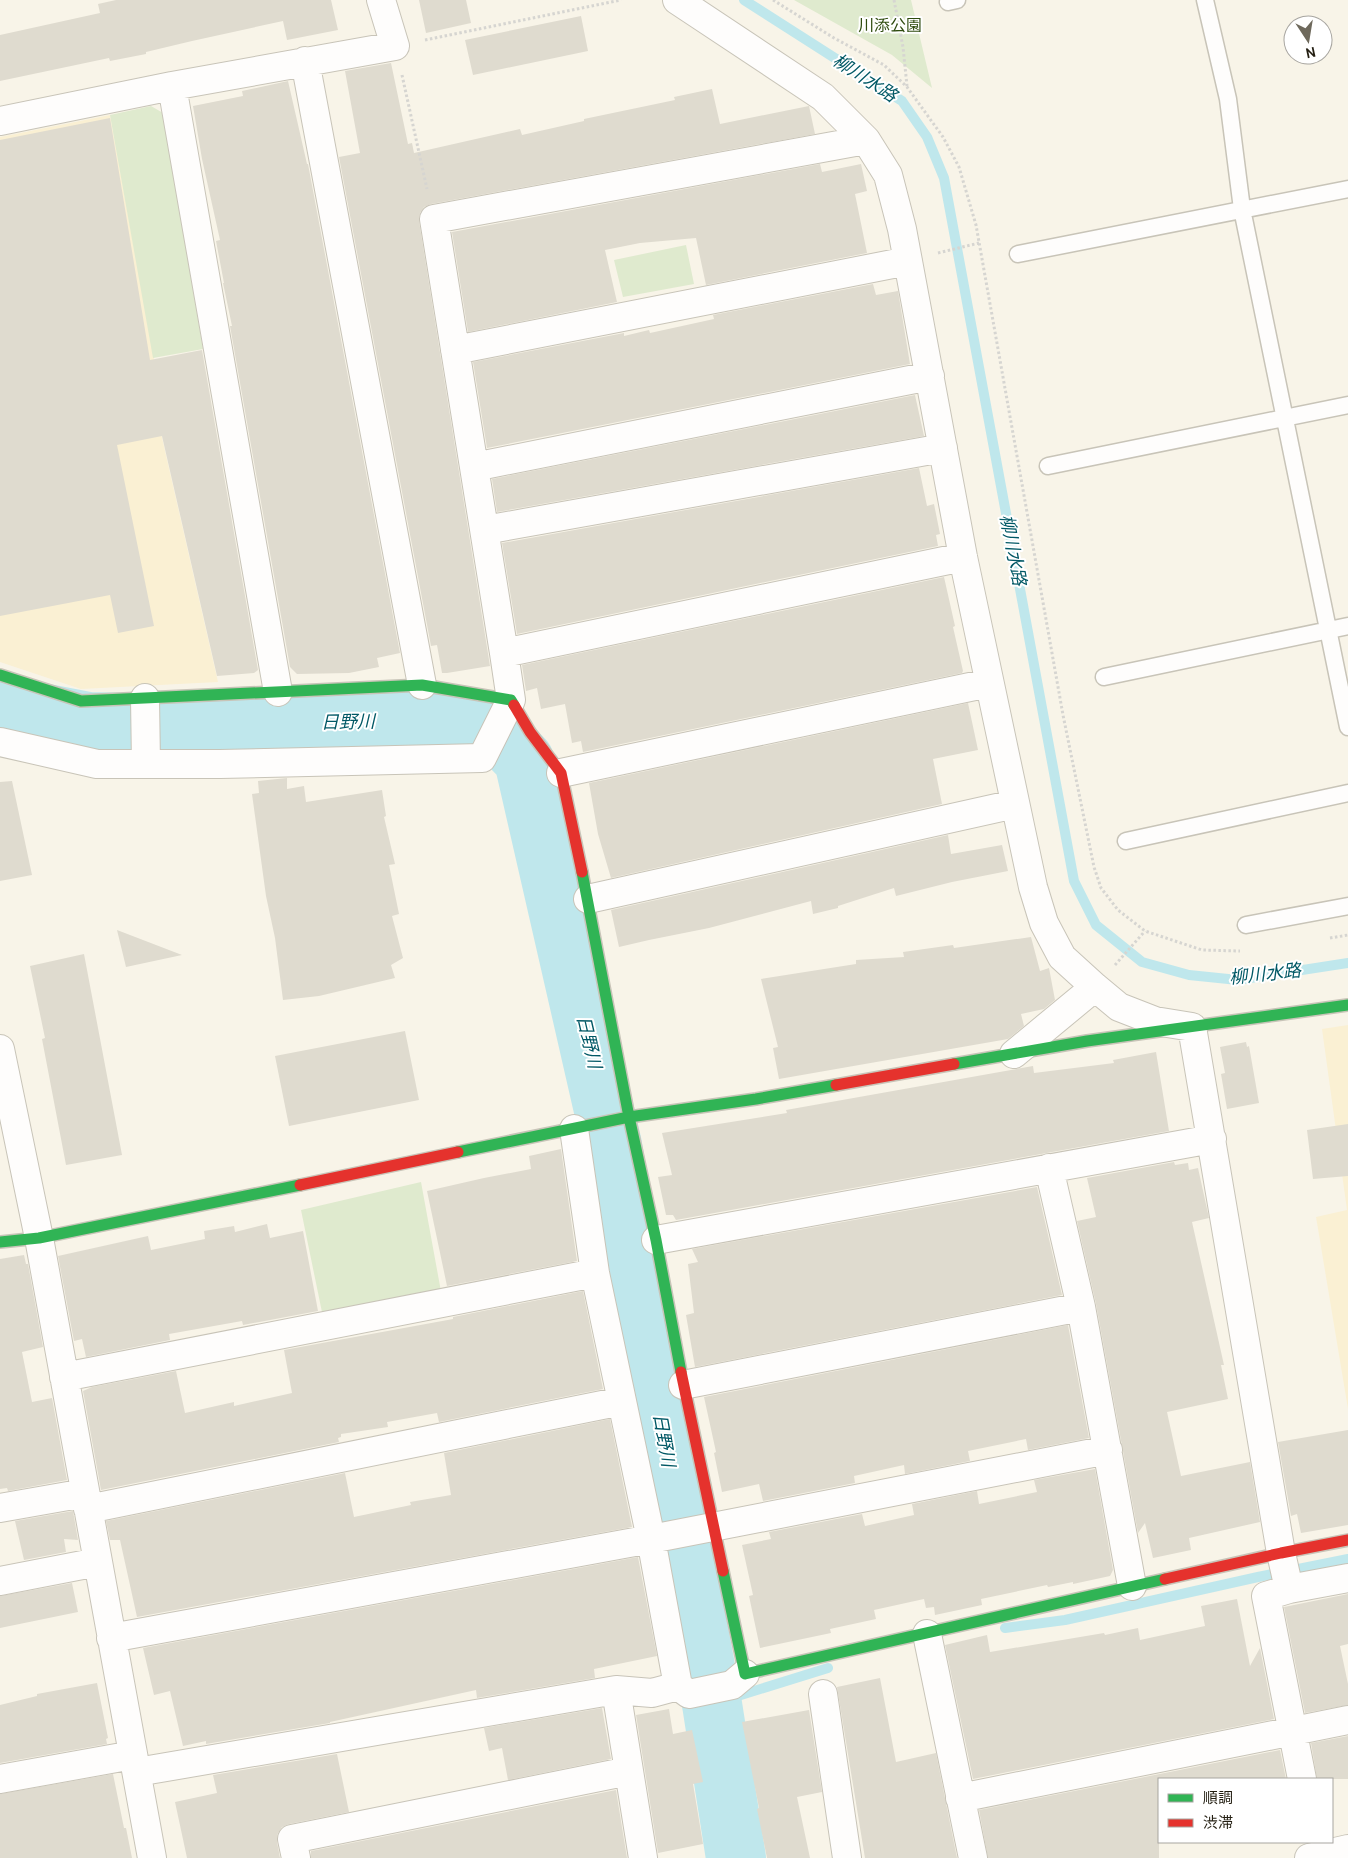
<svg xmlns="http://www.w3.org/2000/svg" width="1348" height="1858" font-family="Cabin,'Noto Sans JP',sans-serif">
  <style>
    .built { fill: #faf0d3 }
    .green { fill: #dfeace }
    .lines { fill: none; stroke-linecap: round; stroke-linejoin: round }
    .stream { stroke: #bfe7ec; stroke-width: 10 }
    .river { stroke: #bfe7ec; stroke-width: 60 }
    .building { fill: #dfdbcf }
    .lane-casing { stroke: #c8c4b8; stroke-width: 19 }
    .street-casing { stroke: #c8c4b8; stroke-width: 30 }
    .fast-casing { stroke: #c8c4b8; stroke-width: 14 }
    .jam-casing { stroke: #c8c4b8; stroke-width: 14 }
    .path { stroke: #d6d5d1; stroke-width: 3; stroke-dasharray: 2.5 2.5; stroke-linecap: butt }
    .lane { stroke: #fefdfc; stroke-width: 16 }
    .street { stroke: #fefdfc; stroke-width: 28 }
    .fast { stroke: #30b455; stroke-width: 11 }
    .jam { stroke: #e5322d; stroke-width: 11 }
    .labels { text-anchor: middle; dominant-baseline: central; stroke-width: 4; stroke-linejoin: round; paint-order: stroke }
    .park-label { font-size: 16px; fill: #2f4c0f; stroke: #fff }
    .water-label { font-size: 18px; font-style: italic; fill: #005865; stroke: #fff }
  </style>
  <rect width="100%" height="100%" fill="#f8f4e8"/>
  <path class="built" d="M110 115 160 392 152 394 218 682 81 689 0 662V137Z
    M1348 1025V1409L1316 1217 1347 1210 1322 1029Z"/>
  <path class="green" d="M794 0H911L932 88 892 55Z
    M151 106 163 113 203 349 153 358 110 115Z
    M686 245 694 284 623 297 614 260Z
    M421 1182 442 1297 323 1317 301 1210Z"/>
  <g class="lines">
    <path class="stream" d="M744 0 902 101 927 137 944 178 1074 881 1096 925 1142 962 1189 975 1238 980 1348 963
      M1005 1628 1065 1620 1258 1577 1348 1559
      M712 1704 828 1668"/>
    <path class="river" d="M0 705 88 722 174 724 453 720 493 728 524 760 612 1145 669 1475 712 1704 736 1858"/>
  </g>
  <path class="building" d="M116 0H331L338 30 287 40 283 21 192 41 146 52V54L110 61 109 58 0 81V35L100 13 98 4Z
    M419 0H466L471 23 426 33Z
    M581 16 588 51 473 75 465 40Z
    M391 63 408 144 412 143 414 153 520 129 522 135 584 121V119L675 100 674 97 712 89 720 124 809 106 815 134 431 204 424 207 420 213 419 221 490 666 447 673H442L437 645 431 646 339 157 360 153 345 71Z
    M288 81 307 164H308L400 653 377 658 379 667 349 673 297 674 290 667 230 326H232L223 283H224L216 241 220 240 202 159 193 106 243 96 242 91Z
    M110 118 150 360 202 350 258 670 254 673 217 676 162 436 117 445 154 626 118 633 110 595 0 616V140Z
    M820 164 822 172 861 164 867 191 855 194 867 253 706 285 696 238 640 243 605 250 617 302 468 332 452 232Z
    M873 284 876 295 898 291 910 364 487 448 473 362 624 333V336L649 330 650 333 714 319 713 315Z
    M915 395 924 436 497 512 492 479Z
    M919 468 927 506 934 504 940 534 936 535 938 546 517 634 502 543Z
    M944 577 955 626 953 627 963 671 962 673 583 752 581 741 572 743 565 704 541 709 537 688 526 691 522 665Z
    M968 703 978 750 933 759 942 804 611 878 598 834 589 783Z
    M287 778V789L304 786 306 802 382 790 386 816 384 817 395 864 389 865 399 914 392 916 403 958 391 965 395 978 319 996 283 1000 275 938 266 896 252 794 259 793 258 781Z
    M12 781 32 875 0 881V782Z
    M948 835 951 854 1002 845 1008 871 952 882 896 896 894 888 838 906V908L813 914 811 901 709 928 649 940 619 947 611 910Z
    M117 930 182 955 126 967Z
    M1031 937 1040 971 1049 968 1055 1000 1044 1009 1021 1014 1024 1026 1008 1039 779 1079 773 1048 778 1047 761 979 856 964V960L904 957 903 952 953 945 954 948Z
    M84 954 122 1155 66 1165 42 1039 45 1038 30 966Z
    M405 1031 419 1100 289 1126 275 1056Z
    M1246 1042 1247 1047 1249 1046 1259 1103 1227 1109 1221 1074 1225 1073 1220 1047Z
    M1156 1052 1169 1131 676 1220 673 1215H666L658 1177 672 1175 662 1133 787 1113 786 1110 1033 1066 1034 1073 1114 1063 1113 1060Z
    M1348 1124V1176L1313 1179 1307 1130Z
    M561 1149 577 1261 447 1286 427 1191 484 1178 531 1169 529 1156Z
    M1174 1162 1175 1165 1188 1163 1189 1170 1198 1168 1209 1218 1192 1222 1224 1365H1221L1228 1399 1167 1412 1181 1476 1250 1462 1260 1522 1189 1538 1191 1550 1153 1558 1145 1523 1138 1533 1096 1304 1077 1221 1096 1217 1087 1178Z
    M1037 1187 1062 1295 695 1367 686 1315 694 1313 688 1264 698 1262 692 1249Z
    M267 1224 270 1238 303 1231 318 1311 243 1325 242 1321 169 1334 170 1340 86 1357 82 1339 74 1341 58 1256 148 1236 151 1250 205 1239 204 1231 234 1226 235 1232Z
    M24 1255 26 1264H28L43 1347 22 1352 32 1402 52 1398 67 1480 8 1491 7 1488 0 1489V1259Z
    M583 1291 603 1389 439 1422 437 1413 387 1422 388 1427 341 1434V1437L338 1438 339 1442 101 1490 83 1391 92 1387 176 1371 185 1413 234 1402V1406L292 1393 284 1350 453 1319V1317Z
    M1068 1325 1089 1438 1028 1450 1026 1439 968 1451 970 1461 905 1474 904 1465 854 1476 855 1483 763 1501 759 1484 722 1492 714 1453 716 1452 704 1397Z
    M610 1419 632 1527 137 1617 120 1540H110L106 1521 345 1473 354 1517 411 1505 410 1502 451 1495 444 1453Z
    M1348 1430V1525L1301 1533 1297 1514 1291 1516 1278 1442Z
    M1095 1469 1113 1570 1110 1576 1073 1584V1582L1048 1587 1047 1585 981 1599 982 1605 935 1615 934 1607 926 1608 924 1599 874 1610 876 1619 830 1629 831 1633 760 1648 749 1596 753 1595 742 1545 771 1539 769 1532 862 1514 865 1526 914 1515 912 1504 977 1491 979 1504 1037 1492 1034 1480Z
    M73 1511 78 1540 64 1539 66 1552 24 1560 15 1521Z
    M638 1557 657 1656 594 1669 595 1678 477 1698 476 1690 330 1722V1723L206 1744V1741L183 1746 170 1691 154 1695 143 1648Z
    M72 1583 78 1612 0 1628V1596Z
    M1348 1594V1644L1340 1646 1348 1684V1705L1305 1713 1284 1607Z
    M1237 1599 1250 1666 1260 1648 1274 1719 973 1779 945 1645 987 1635 990 1652 1104 1633 1105 1635 1138 1628 1140 1640 1205 1626 1201 1606Z
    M880 1678 896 1762 936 1753 957 1858H865L837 1687Z
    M97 1683 108 1738 106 1739 107 1744 0 1763V1705L37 1696V1694Z
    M602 1708 611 1759 508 1780 502 1748 489 1751 484 1728Z
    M669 1709 673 1734 692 1730 703 1782 693 1784 703 1844 658 1853 636 1715Z
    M809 1710 822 1792 797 1797 810 1858H767L757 1809 759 1808 742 1722Z
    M1348 1736V1779H1317L1311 1743Z
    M1280 1750 1286 1779H1159V1858H988L979 1810Z
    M337 1754 349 1812 289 1824 282 1827 277 1835V1842L280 1858H187L175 1802 217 1793 213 1775Z
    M113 1774 124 1828H126L132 1858H0V1794Z
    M616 1790 627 1858H311V1851Z"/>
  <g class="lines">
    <defs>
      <path id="lane" d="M1205 0 1228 99 1242 209 1348 727
        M948 2 957 0
        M1018 254 1348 189
        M1048 466 1348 405
        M1104 677 1348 626
        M1126 841 1348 793
        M1246 925 1348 906"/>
      <path id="street" d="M677 0 823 97 866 140 888 175 902 229 963 557 1033 887 1044 923 1062 957 1095 987 1119 1007 1155 1021 1192 1027 1281 1553 1289 1589 1266 1596 1302 1779
        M305 61 422 685
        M172 86 278 692
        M0 121 172 86 395 46 381 0
        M455 350 908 261
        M474 467 930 376
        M485 530 943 448
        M504 653 434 219 866 140
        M145 698 146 764
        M0 742 97 764H220L482 758 511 700 504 653 963 557
        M561 773 989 683
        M588 899 1015 804
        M0 1049 39 1238 152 1858
        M1014 1054 1095 987
        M574 1129 595 1273 651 1539 678 1686 689 1694 732 1685 745 1674
        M1049 1168 1081 1307 1132 1586
        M656 1240 1212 1139
        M64 1377 595 1273
        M683 1385 1081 1307
        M0 1508 85 1493
        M88 1509 622 1401
        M0 1581 98 1562
        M1289 1589 1348 1578
        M927 1634 973 1858
        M111 1638 651 1539 1108 1450
        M616 1690 643 1858
        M823 1694 847 1858
        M137 1772 616 1690 652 1693 678 1686
        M0 1779 133 1755
        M960 1798 1348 1720
        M296 1858 292 1839 629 1771
        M1309 1858 1348 1849"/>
      <path id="fast" d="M0 675 81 701 422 685 511 700 514 705
        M582 872 629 1117 656 1240 681 1372
        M954 1064 1087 1041 1348 1005
        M458 1152 629 1117 756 1099 836 1085
        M0 1242 39 1238 300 1185
        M723 1571 745 1674 1165 1579"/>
      <path id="jam" d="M514 705 530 732 561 773 582 872
        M836 1085 954 1064
        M300 1185 458 1152
        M681 1372 723 1571
        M1165 1579 1281 1553 1348 1540"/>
    </defs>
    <use href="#lane" class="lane-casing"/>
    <use href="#street" class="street-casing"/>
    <use href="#fast" class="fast-casing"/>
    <use href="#jam" class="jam-casing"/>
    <path class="path" d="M773 0 834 38 884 65 907 87 943 137 959 167 976 225 1063 715 1094 867 1101 888 1118 910 1145 931 1202 950 1240 951
      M894 0 903 47 907 86
      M425 40 621 0
      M402 75 427 189
      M938 253 979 243
      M1330 938 1348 935
      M1115 965 1145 931"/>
    <use href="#lane" class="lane"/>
    <use href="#street" class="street"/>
    <use href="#fast" class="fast"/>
    <use href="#jam" class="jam"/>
  </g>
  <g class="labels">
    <g class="park-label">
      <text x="890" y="25">川添公園</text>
    </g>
    <g class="water-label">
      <text transform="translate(865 78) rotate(33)">柳川水路</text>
      <text transform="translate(1013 550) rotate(79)">柳川水路</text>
      <text transform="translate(348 722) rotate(-1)">日野川</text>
      <text transform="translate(1265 974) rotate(-6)">柳川水路</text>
      <text transform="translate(589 1042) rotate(77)">日野川</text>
      <text transform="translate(664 1440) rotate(80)">日野川</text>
    </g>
  </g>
  <rect x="1158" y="1778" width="175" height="65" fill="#ffffff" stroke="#a7a5a0"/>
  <rect x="1168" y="1794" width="25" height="8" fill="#30b455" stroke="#a7a5a0"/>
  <text x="1203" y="1803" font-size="15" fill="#231e11">順調</text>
  <rect x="1168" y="1819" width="25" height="8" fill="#e5322d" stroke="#a7a5a0"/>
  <text x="1203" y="1828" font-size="15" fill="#231e11">渋滞</text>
  <g transform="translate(1308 40) rotate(168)"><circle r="24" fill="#ffffff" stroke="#a7a5a0"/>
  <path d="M0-4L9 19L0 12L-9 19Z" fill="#6e695c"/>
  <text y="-8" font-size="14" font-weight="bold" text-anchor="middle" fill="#231e11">N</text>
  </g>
</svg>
